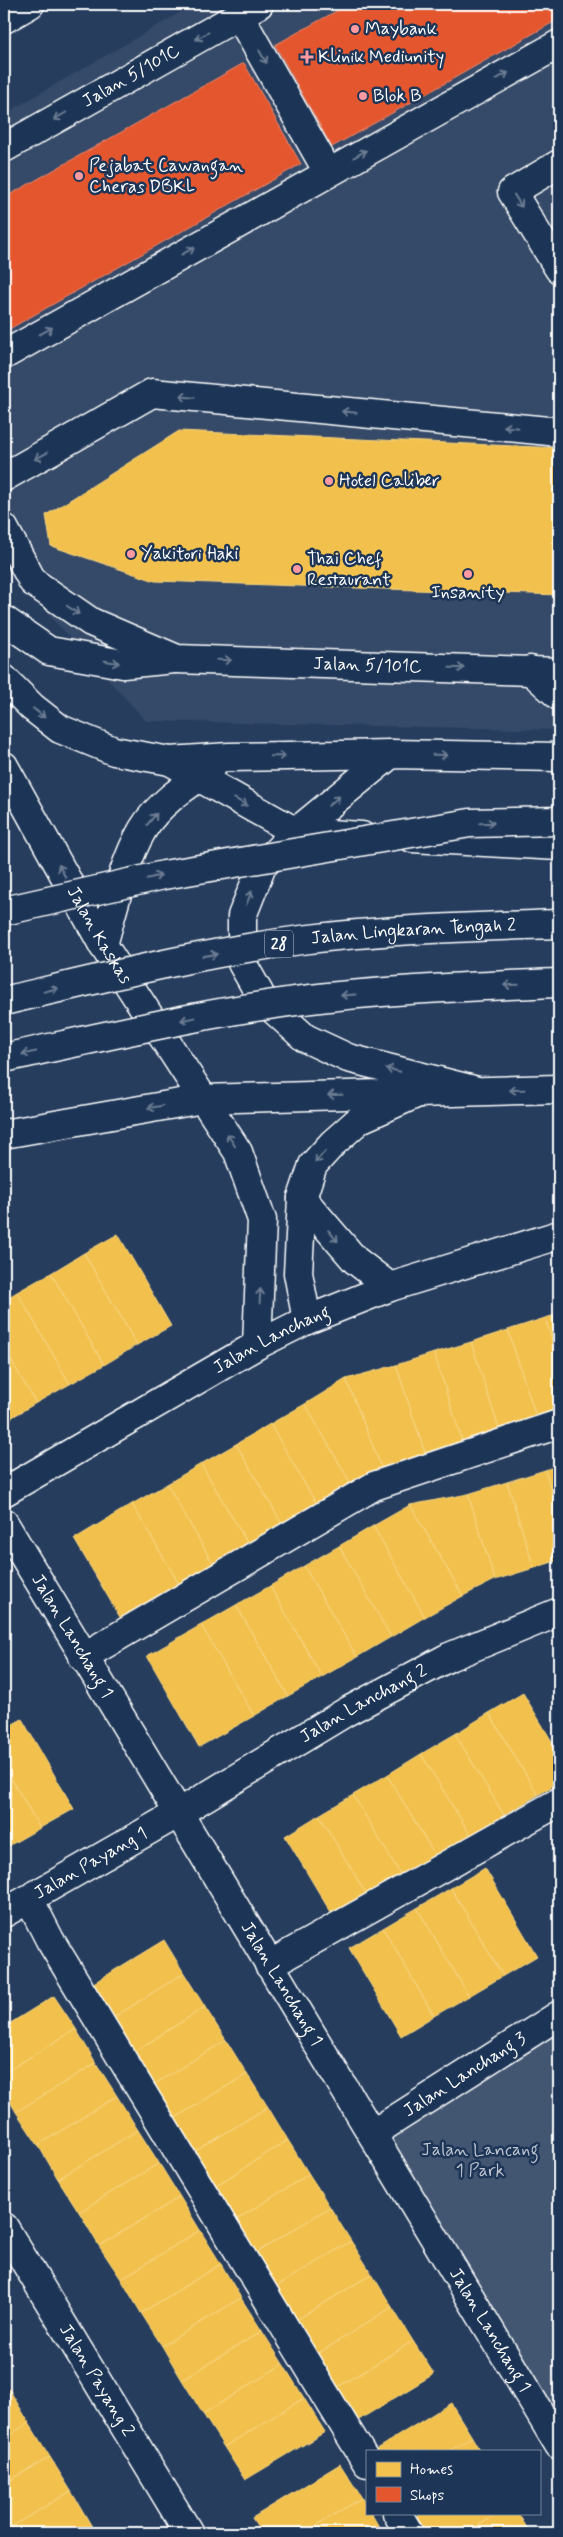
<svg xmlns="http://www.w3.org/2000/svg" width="563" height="2537" font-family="Mynerve,sans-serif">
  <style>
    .built { fill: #344a68 }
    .green { fill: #425672; stroke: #a0aab8 }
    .homes { fill: #f2c14e; stroke: #f6d483 }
    .shops { fill: #e4572e; stroke: #ec896d }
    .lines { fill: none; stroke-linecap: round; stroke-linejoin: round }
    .minor-casing { stroke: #fff; stroke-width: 31 }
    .highway-casing { stroke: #fff; stroke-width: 31 }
    .minor { stroke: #1d3557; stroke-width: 28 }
    .highway { stroke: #1d3557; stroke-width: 28 }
    .highway-bridge-casing { stroke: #fff; stroke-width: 31; stroke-linecap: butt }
    .highway-bridge { stroke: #1d3557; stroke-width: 28 }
    .oneway { stroke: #6c7c92 }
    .poi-dot { fill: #ff9aa2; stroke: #1d3557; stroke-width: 2 }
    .labels { text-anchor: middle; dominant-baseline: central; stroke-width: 5; stroke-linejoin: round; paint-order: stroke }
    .shield { fill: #1d3557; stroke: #bbc2cd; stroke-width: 1 }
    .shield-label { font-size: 16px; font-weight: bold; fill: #fff }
    .poi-label { font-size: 18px; fill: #fff; stroke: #1d3557; text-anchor: start }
    .street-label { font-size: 18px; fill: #fff; stroke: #1d3557 }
    .park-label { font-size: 18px; fill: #bdc4ce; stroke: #1d3557 }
  </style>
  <rect width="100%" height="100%" fill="#263d5e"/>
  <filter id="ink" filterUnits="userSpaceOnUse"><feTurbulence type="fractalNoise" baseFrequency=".02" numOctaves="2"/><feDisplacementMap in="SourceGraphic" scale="10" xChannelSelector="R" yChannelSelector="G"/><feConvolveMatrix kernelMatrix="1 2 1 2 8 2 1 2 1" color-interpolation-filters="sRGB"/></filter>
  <g filter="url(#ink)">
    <path class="built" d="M195 4H559V730L146 721 4 566V114Z"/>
    <path class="green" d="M559 2015V2445L372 2134Z"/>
    <path class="homes" d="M179 431 559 448V595L155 581 51 546 46 515Z
      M118 1234 171 1326 137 1345 84 1253Z
      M84 1253 137 1345 104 1365 51 1273Z
      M51 1273 104 1365 70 1384 17 1292Z
      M17 1292 70 1384 36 1403 4 1348V1300Z
      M559 1314V1362L545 1318Z
      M545 1318 559 1362V1417L538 1423 508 1330Z
      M508 1330 538 1423 501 1435 471 1342Z
      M471 1342 501 1435 464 1447 434 1353Z
      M4 1348 36 1403 4 1422Z
      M434 1353 464 1447 427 1459 396 1365Z
      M396 1365 427 1459 384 1474 346 1379Z
      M346 1379 384 1474 354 1489 305 1404Z
      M305 1404 354 1489 320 1510 270 1424Z
      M270 1424 320 1510 285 1529 236 1444Z
      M236 1444 285 1529 251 1549 201 1464Z
      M201 1464 251 1549 216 1569 167 1484Z
      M559 1465V1516L545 1470Z
      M545 1470 559 1516V1560L534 1568 507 1482Z
      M507 1482 534 1568 495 1580 468 1494Z
      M167 1484 216 1569 182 1589 132 1504Z
      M468 1494 495 1580 463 1596 410 1505Z
      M132 1504 182 1589 124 1624 74 1539Z
      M410 1505 463 1596 425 1617 373 1526Z
      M373 1526 425 1617 391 1637 339 1546Z
      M339 1546 391 1637 357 1657 304 1566Z
      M304 1566 357 1657 322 1677 270 1586Z
      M270 1586 322 1677 288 1696 236 1605Z
      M236 1605 288 1696 254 1716 201 1625Z
      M201 1625 254 1716 199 1747 147 1656Z
      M523 1693 559 1753V1782L538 1795 489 1713Z
      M489 1713 538 1795 504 1815 455 1734Z
      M22 1719 74 1809 40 1828 4 1766V1729Z
      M455 1734 504 1815 471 1836 421 1754Z
      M421 1754 471 1836 436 1857 387 1775Z
      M4 1766 40 1828 5 1848 4 1846Z
      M387 1775 436 1857 402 1877 353 1795Z
      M353 1795 402 1877 368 1897 319 1815Z
      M319 1815 368 1897 334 1918 285 1836Z
      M485 1868 537 1956 503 1976 451 1888Z
      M451 1888 503 1976 469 1996 417 1908Z
      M417 1908 469 1996 434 2016 383 1928Z
      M383 1928 434 2016 401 2036 349 1948Z
      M164 1940 184 1973 108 2021 87 1987Z
      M184 1973 205 2007 129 2055 108 2021Z
      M54 1996 76 2029 4 2073V2027Z
      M205 2007 226 2040 150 2087 129 2055Z
      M76 2029 96 2063 16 2112 4 2091V2073Z
      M226 2040 247 2074 170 2121 150 2087Z
      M96 2063 117 2096 38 2145 16 2112Z
      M247 2074 268 2107 191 2154 170 2121Z
      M117 2096 138 2130 58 2179 38 2145Z
      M268 2107 288 2140 212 2188 191 2154Z
      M138 2130 159 2163 79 2212 58 2179Z
      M288 2140 309 2174 233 2222 212 2188Z
      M159 2163 180 2197 99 2246 79 2212Z
      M309 2174 330 2207 254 2254 233 2222Z
      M180 2197 200 2230 121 2279 99 2246Z
      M330 2207 351 2241 274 2288 254 2254Z
      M200 2230 221 2264 141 2313 121 2279Z
      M351 2241 372 2274 295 2321 274 2288Z
      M221 2264 241 2298 162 2346 141 2313Z
      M372 2274 392 2307 316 2355 295 2321Z
      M241 2298 262 2331 182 2380 162 2346Z
      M392 2307 413 2341 336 2388 316 2355Z
      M262 2331 283 2364 203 2414 182 2380Z
      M413 2341 434 2374 357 2421 336 2388Z
      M283 2364 304 2398 224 2447 203 2414Z
      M9 2389 29 2423 4 2438V2392Z
      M304 2398 325 2432 245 2480 224 2447Z
      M451 2403 472 2437 449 2451H373Z
      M29 2423 50 2457 4 2484V2438Z
      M472 2437 480 2451H449Z
      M50 2457 71 2491 4 2531V2484Z
      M340 2464 362 2498 303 2533H262L252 2518Z
      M71 2491 91 2525 77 2533H4V2531Z
      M362 2498 367 2507V2513H371L382 2532 380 2533H303Z
      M422 2513H499L466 2533H421L413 2519Z
      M499 2513H518L530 2533H466Z
      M91 2525 96 2533H77Z"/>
    <path class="shops" d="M349 4H559V19L332 147 275 45Z
      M244 63 301 164 4 332V198Z"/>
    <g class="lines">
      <defs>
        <g id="minor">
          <path d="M239 15 328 172"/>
          <path d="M4 19 30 4"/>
          <path id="s1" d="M4 148 259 4"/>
          <path d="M559 164 512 192 559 269"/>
          <path d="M4 355 559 44"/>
          <path d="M4 477 152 393 559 432"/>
          <path id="s2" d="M4 528 33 582 91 622 177 659 559 672"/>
          <path d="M4 620 49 651 123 664 174 659"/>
          <path d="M530 670 559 696"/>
          <path d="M4 679 32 707 60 729 114 751 170 761 229 757 391 754"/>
          <path d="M170 761 296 832 362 836"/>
          <path id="s3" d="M4 766 103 945 238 1152 262 1220 257 1345"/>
          <path d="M412 838 559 846"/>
          <path d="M103 945C114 907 123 863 143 829 159 803 186 786 211 769"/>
          <path d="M302 1198 355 1260 390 1287"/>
          <path d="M307 1320 298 1273 302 1198 313 1165 333 1143 360 1119 418 1093"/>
          <path id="s4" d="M4 1492 257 1345 307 1320 390 1287 559 1235"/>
          <path id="s5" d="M4 1523 559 2445"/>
          <path d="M83 1657 374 1486 559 1424"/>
          <path d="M29 1899 50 1940 367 2463"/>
          <path id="s6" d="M4 1913 177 1814 346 1712 449 1657 559 1612"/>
          <path d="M269 1965 559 1802"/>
          <path id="s7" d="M372 2134 559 2015"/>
          <path id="s8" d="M4 2227 189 2533"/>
          <path d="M397 2513 409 2533"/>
        </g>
        <path id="highway" d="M474 1090 348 1058 305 1038 263 1000 242 963V916L262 866 296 832 391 754 559 757
          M4 1134 203 1099 559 1089"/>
      </defs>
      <use href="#minor" class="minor-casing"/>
      <use href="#highway" class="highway-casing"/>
      <use href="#minor" class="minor"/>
      <use href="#highway" class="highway"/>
      <defs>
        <g id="highway-bridge">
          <path d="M4 911 164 875 470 823 559 821"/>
          <path id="s9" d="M4 1001C102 978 201 953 301 940 387 929 473 927 559 924"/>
          <path d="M4 1058C111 1035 219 1009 328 997 405 989 482 986 559 983"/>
        </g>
      </defs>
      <use href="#highway-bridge" class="highway-bridge-casing"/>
      <use href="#highway-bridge" class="highway-bridge"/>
    </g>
    <defs><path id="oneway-shaft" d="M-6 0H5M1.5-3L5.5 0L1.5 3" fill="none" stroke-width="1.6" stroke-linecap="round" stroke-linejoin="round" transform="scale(1.25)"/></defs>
    <g class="oneway">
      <use href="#oneway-shaft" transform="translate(202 36) rotate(150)"/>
      <use href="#oneway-shaft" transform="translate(263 57) rotate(60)"/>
      <use href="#oneway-shaft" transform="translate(502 76) rotate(-29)"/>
      <use href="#oneway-shaft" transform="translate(60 116) rotate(150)"/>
      <use href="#oneway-shaft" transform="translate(360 154) rotate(-29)"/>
      <use href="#oneway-shaft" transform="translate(518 201) rotate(58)"/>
      <use href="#oneway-shaft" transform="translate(188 251) rotate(-29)"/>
      <use href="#oneway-shaft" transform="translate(46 331) rotate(-29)"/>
      <use href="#oneway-shaft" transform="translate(187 397) rotate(-175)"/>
      <use href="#oneway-shaft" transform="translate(349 412) rotate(-175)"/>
      <use href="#oneway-shaft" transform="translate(511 427) rotate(-175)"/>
      <use href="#oneway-shaft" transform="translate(41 456) rotate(151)"/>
      <use href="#oneway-shaft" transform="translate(73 610) rotate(35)"/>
      <use href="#oneway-shaft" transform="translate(224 660) rotate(2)"/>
      <use href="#oneway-shaft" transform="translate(112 662) rotate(10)"/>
      <use href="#oneway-shaft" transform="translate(457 668) rotate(2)"/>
      <use href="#oneway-shaft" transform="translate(39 713) rotate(38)"/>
      <use href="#oneway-shaft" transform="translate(440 755) rotate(1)"/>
      <use href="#oneway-shaft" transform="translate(278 756) rotate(-1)"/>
      <use href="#oneway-shaft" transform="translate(334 801) rotate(-40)"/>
      <use href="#oneway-shaft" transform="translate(241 802) rotate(29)"/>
      <use href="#oneway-shaft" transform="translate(152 819) rotate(-50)"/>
      <use href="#oneway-shaft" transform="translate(487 823) rotate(-2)"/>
      <use href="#oneway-shaft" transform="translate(62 871) rotate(-119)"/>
      <use href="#oneway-shaft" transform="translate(154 877) rotate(-13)"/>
      <use href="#oneway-shaft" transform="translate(249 898) rotate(-69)"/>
      <use href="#oneway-shaft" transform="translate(210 955) rotate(-9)"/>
      <use href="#oneway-shaft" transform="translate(511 985) rotate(178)"/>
      <use href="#oneway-shaft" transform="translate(51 990) rotate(-13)"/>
      <use href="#oneway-shaft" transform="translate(348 995) rotate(176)"/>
      <use href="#oneway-shaft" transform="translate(188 1019) rotate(168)"/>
      <use href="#oneway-shaft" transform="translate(29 1053) rotate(168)"/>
      <use href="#oneway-shaft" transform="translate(393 1070) rotate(-166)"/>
      <use href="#oneway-shaft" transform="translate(517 1090) rotate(179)"/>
      <use href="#oneway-shaft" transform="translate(335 1095) rotate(179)"/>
      <use href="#oneway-shaft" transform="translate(155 1107) rotate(170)"/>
      <use href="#oneway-shaft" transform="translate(231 1140) rotate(-123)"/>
      <use href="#oneway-shaft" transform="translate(320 1157) rotate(132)"/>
      <use href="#oneway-shaft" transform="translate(333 1236) rotate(50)"/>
      <use href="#oneway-shaft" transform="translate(260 1296) rotate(-87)"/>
    </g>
  </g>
  <g class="poi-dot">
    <circle cx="355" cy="29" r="5"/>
    <path d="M304.5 49.5h5v5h5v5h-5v5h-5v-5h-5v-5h5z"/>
    <circle cx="363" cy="96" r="5"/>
    <circle cx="79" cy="176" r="5"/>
    <circle cx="329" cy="481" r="5"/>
    <circle cx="131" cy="554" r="5"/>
    <circle cx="297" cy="569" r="5"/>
    <circle cx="468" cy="574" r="5"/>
  </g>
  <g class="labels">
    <rect class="shield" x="265" y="930.5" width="28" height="27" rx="4"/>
    <g class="shield-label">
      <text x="279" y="944">28</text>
    </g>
    <g class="poi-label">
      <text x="365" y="29">Maybank</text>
      <text x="318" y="57">Klinik Mediunity</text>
      <text x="373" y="96">Blok B</text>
      <text x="89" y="166">Pejabat Cawangan<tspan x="89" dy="21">Cheras DBKL</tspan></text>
      <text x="339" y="481">Hotel Caliber</text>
      <text x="141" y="554">Yakitori Haki</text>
      <text x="307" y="559">Thai Chef<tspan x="307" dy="21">Restaurant</tspan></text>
      <text x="468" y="593" text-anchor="middle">Insanity</text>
    </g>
    <g class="street-label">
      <text stroke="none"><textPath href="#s1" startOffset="146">Jalan 5/101C</textPath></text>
      <text stroke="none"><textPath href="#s2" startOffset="416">Jalan 5/101C</textPath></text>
      <text stroke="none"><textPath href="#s9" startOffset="416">Jalan Lingkaran Tengah 2</textPath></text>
      <text stroke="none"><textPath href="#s3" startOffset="194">Jalan Kaskas</textPath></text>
      <text stroke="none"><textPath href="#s4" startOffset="308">Jalan Lanchang</textPath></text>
      <text stroke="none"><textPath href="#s5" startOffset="132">Jalan Lanchang 1</textPath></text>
      <text stroke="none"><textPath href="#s6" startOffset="416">Jalan Lanchang 2</textPath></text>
      <text stroke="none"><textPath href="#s6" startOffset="100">Jalan Payang 1</textPath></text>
      <text stroke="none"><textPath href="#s5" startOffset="538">Jalan Lanchang 1</textPath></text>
      <text stroke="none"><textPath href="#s7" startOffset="110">Jalan Lanchang 3</textPath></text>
      <text stroke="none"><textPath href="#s5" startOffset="942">Jalan Lanchang 1</textPath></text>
      <text stroke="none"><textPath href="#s8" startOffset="179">Jalan Payang 2</textPath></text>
    </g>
    <g class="park-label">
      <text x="480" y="2150">Jalan Lancang<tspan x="480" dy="21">1 Park</tspan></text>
    </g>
  </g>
  <rect width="563" height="2537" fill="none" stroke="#1d3557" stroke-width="20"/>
  <rect x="10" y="10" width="543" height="2517" fill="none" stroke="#fff" stroke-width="2" filter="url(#ink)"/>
  <rect x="366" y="2450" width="175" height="65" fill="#1d3557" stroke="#77869a"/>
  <rect x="376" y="2462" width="25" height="15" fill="#f2c14e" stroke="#77869a"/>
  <text x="410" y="2474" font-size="15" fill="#ffffff">Homes</text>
  <rect x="376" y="2487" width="25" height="15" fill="#e4572e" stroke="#77869a"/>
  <text x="410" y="2500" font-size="15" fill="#ffffff">Shops</text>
</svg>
